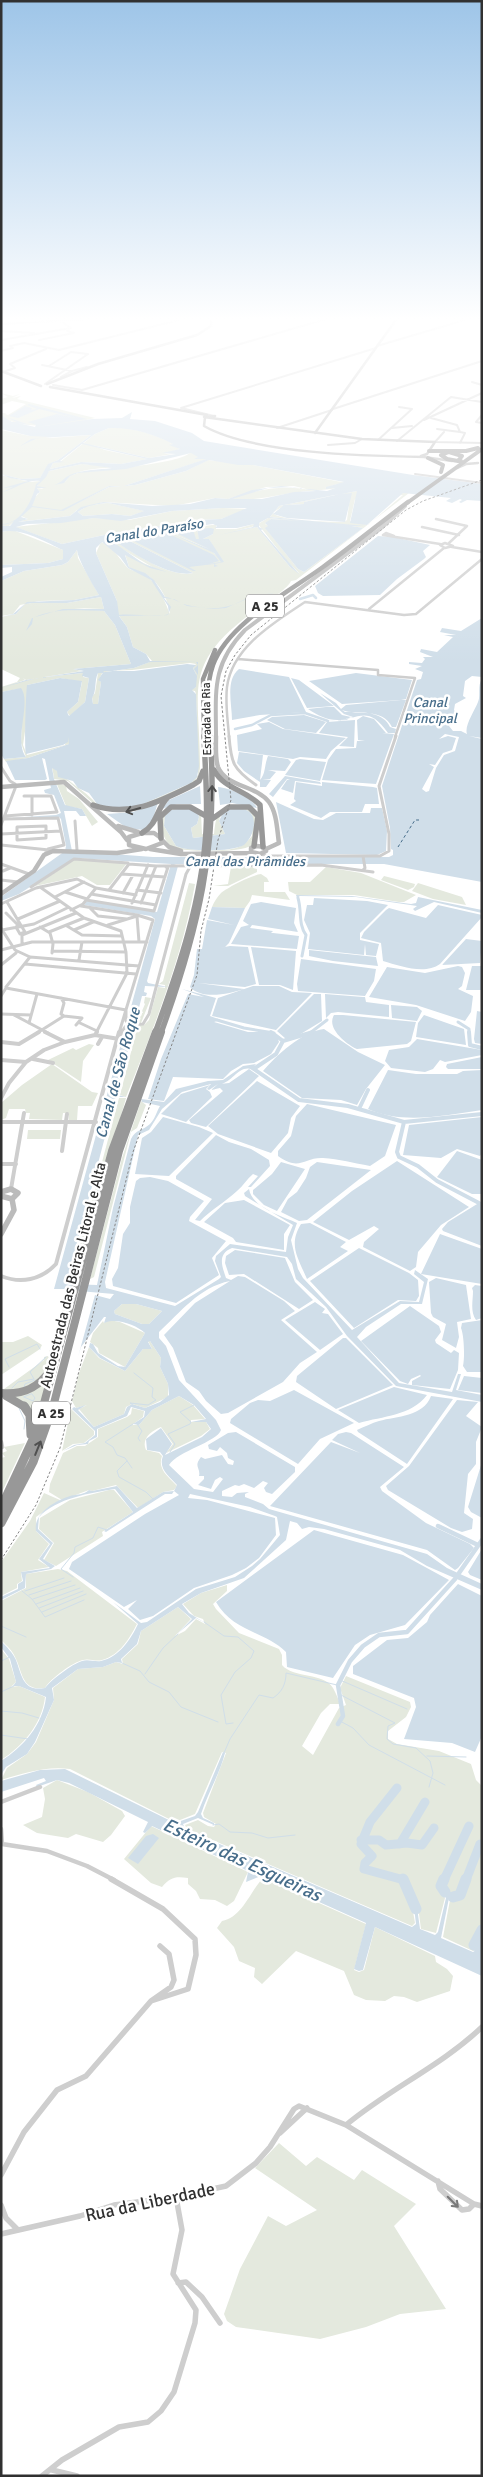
<svg xmlns="http://www.w3.org/2000/svg" width="483" height="2477" font-family="Signika,sans-serif">
  <style>
    .green { fill: #e4e9de; fill-rule: evenodd }
    .water { fill: #d0dee9; fill-rule: evenodd }
    .lines { fill: none; stroke-linecap: round; stroke-linejoin: round }
    .stream { stroke: #d0dee9; stroke-width: 1 }
    .canal-far3 { stroke: #d0dee9; stroke-width: 2.5 }
    .canal-far2 { stroke: #d0dee9; stroke-width: 3 }
    .canal-far1 { stroke: #d0dee9; stroke-width: 4 }
    .canal { stroke: #d0dee9; stroke-width: 4.5 }
    .river-far1 { stroke: #d0dee9; stroke-width: 9 }
    .river { stroke: #d0dee9; stroke-width: 11 }
    .ferry { stroke: #486e8b; stroke-width: 1; stroke-dasharray: 3 2.5; stroke-linecap: butt }
    .street-far5 { stroke: #cecece; stroke-width: 2 }
    .street-far4 { stroke: #cecece; stroke-width: 2.5 }
    .street-far3 { stroke: #cecece; stroke-width: 3 }
    .street-far2 { stroke: #cecece; stroke-width: 4 }
    .street-far1 { stroke: #cecece; stroke-width: 4.5 }
    .street { stroke: #cecece; stroke-width: 5.5 }
    .secondary-far3 { stroke: #bbb; stroke-width: 2.5 }
    .secondary-far2 { stroke: #bbb; stroke-width: 4 }
    .secondary-far1 { stroke: #bbb; stroke-width: 4.5 }
    .secondary { stroke: #bbb; stroke-width: 5.5 }
    .highway-far4 { stroke: #989898; stroke-width: 4 }
    .highway-far3 { stroke: #989898; stroke-width: 4.5 }
    .highway-far2 { stroke: #989898; stroke-width: 5.5 }
    .highway-far1 { stroke: #989898; stroke-width: 8 }
    .highway { stroke: #989898; stroke-width: 9 }
    .rail { stroke: #868686; stroke-width: 1; stroke-dasharray: 2.5 2; stroke-linecap: butt }
    .oneway { stroke: #505050 }
    .oneway2 { stroke: #787878 }
    .labels { text-anchor: middle; dominant-baseline: central; stroke-width: 5; stroke-linejoin: round; paint-order: stroke }
    .far-street-label { font-size: 12px; fill: #313131; stroke: #fff }
    .far-water-label { font-size: 14px; font-style: italic; fill: #486e8b; stroke: #fff }
    .shield { fill: #fff; stroke: #6f6f6f; stroke-width: 1 }
    .shield-label { font-size: 14px; font-weight: bold; fill: #313131 }
    .street-label { font-size: 15px; fill: #313131; stroke: #fff }
    .water-label { font-size: 16px; font-style: italic; fill: #486e8b; stroke: #fff }
    .near-street-label { font-size: 18px; fill: #313131; stroke: #fff }
    .near-water-label { font-size: 19px; font-style: italic; fill: #486e8b; stroke: #fff }
  </style>
  <rect width="100%" height="100%" fill="#fff"/>
  <path class="green" d="M1 393 13 396 20 394 12 398 21 396 17 399 95 418C69 424 43 429 17 423 10 421 3 420 1 413H6L5 414 8 415 26 404 12 401 1 405V399L8 397Z
    M109 428C136 426 163 438 186 450L169 443 180 449 164 454 178 453 149 458 92 445 105 450 148 459 121 464 81 462 50 469 53 463 60 462 95 434Z
    M1 430 30 436H54L46 438H50L91 435 58 460 49 464 40 478 21 479 1 474Z
    M191 452 207 459 124 486H109L62 511 109 487 135 485 186 471 208 460 253 465 352 484H337L325 488 347 486C331 490 317 490 300 492 277 494 255 502 230 499 257 489 283 485 310 490L294 486 266 487 228 499 215 498 173 506 103 502 77 510 70 516 17 522 28 519 21 516C28 509 35 496 40 492L37 488 44 489 37 486 49 471 54 470 82 464 119 467C102 469 73 467 64 483L70 476 78 473C99 469 179 465 191 452Z
    M1 475 29 482 40 481C35 486 36 489 34 495 30 507 18 519 9 526H1Z
    M357 491 409 493 296 580 291 581C287 590 262 605 253 612 181 665 200 688 200 768 199 775 198 779 192 784L140 807 95 805 68 781 54 779C53 764 44 755 65 753L54 758 53 764 55 765 53 767C67 781 83 789 97 804H143L187 785 198 775 196 694 195 691 189 690 196 687V674L193 668 196 664 190 663 132 670 103 671 99 680 101 682 98 704H93L92 697 95 693 98 673 134 668 152 661 146 654 133 647 127 627 117 613V601L96 553 101 542C112 545 118 557 126 566 130 571 137 571 143 574 158 582 165 602 170 614 170 603 159 582 147 575 142 571 134 571 129 567L125 554 154 568 117 546 110 539 212 525H216V529H236L254 524 255 526 236 531 257 527 290 567 300 574 287 561 258 524 268 518 341 524 270 517 279 506 340 494 304 502 310 504C296 504 284 503 273 513 280 521 331 522 344 522L347 520 350 497 341 494ZM403 495 368 525 350 521 355 499ZM271 519 351 526 363 528 304 572 298 569 267 530 269 526 265 524ZM213 529V534L203 539H209L219 558 213 552 169 532 209 549 192 539H200L197 530ZM124 538 193 573C171 579 130 551 112 539Z
    M108 503 145 511 130 516 112 514 83 516 78 512C87 505 97 504 108 503Z
    M223 508 248 509 221 519 198 520 109 534 62 544 15 527 94 518 129 520 172 511Z
    M13 530 63 550V559L48 563 1 565V532Z
    M77 550 78 558 99 595 74 600 39 601 20 605 13 614 1 616V581L24 571 62 565 68 562Z
    M101 597 104 609 74 608 104 611 115 625 131 664 73 669 82 671 26 680 23 678 25 680 13 684 37 678 83 673V677L89 678 85 702 70 716 67 712 78 702 82 682 60 678 27 685V717L23 745 27 755 65 745 69 727V744L28 758 6 762 4 759 26 757 21 743 23 691 18 689 1 692V687L17 682 20 678 1 669V617L16 614 25 604 32 603H67Z
    M56 782 66 786 67 791 79 799 98 822 92 826 82 809 66 806Z
    M234 806 249 809 256 816 253 845C237 854 194 851 176 849 163 844 158 824 165 812 176 805 189 805 201 813L202 834H214C216 818 216 809 234 806ZM187 808 197 812 199 817 197 824 191 828 193 838 225 834 219 821 221 813C230 806 244 806 252 815V836C248 841 243 846 236 848 225 852 187 851 176 846L164 826 165 816 171 810Z
    M75 859 127 863 110 885H97L82 876 35 886Z
    M231 867H253L257 869V872L228 886H213L228 884Z
    M326 867 361 873 416 895 404 902H399L354 895H297L289 891 288 882H310Z
    M261 874 267 878 269 882H264V892H285L290 900 252 895 250 901 245 908 212 907C214 902 217 897 221 893 228 887 252 875 261 874Z
    M384 876 415 884 414 887 408 890 381 880Z
    M189 883 195 884C182 958 154 1027 126 1097L120 1095 141 1013H143L142 1011 145 1004 144 1003 145 997 151 998 141 1023 144 1025 149 1020 158 987 165 988V985L159 984 163 981Z
    M418 883 462 897 466 905 433 899 412 891Z
    M89 1044 94 1045 83 1061 81 1082 48 1060 73 1048 76 1050Z
    M52 1064 92 1092 98 1093 92 1106H78L77 1120H69V1113H63L62 1120 29 1119 30 1113H26L25 1109H9L6 1118 1 1120V1103L22 1085Z
    M119 1098H126L74 1280 71 1279Z
    M141 1101 146 1105 137 1128 131 1132 94 1277 90 1279 122 1158Z
    M28 1130H61L60 1139H27Z
    M69 1296 46 1373 24 1389 1 1391V1389H4L44 1360V1357L48 1356 64 1305Z
    M122 1304H136L162 1311 149 1324H142L115 1314 114 1311Z
    M109 1320 120 1322 145 1333 125 1367 99 1353 98 1348 90 1342 93 1333 103 1321 104 1323Z
    M28 1336 42 1345 40 1349 1 1375V1342H13Z
    M148 1341H150L161 1358 160 1367 168 1384V1397L145 1408 132 1404 126 1407 124 1414 94 1427 79 1409 87 1405 76 1408 72 1401 79 1373 89 1347 99 1358 125 1371 143 1349H152Z
    M47 1381 36 1420 33 1413 11 1396Z
    M179 1396 193 1405 205 1419 191 1420V1422H206L210 1429 201 1436 166 1453 173 1444 161 1427C151 1431 141 1439 146 1450L159 1453 162 1456C157 1470 169 1477 177 1486L174 1490 163 1492 138 1508 116 1485 92 1491 89 1490 62 1500 49 1492 50 1484 63 1453 77 1446H85L98 1437V1429L127 1417 131 1414 132 1408 144 1411 143 1417 132 1425H139L152 1410Z
    M71 1409 94 1431V1435L84 1443 73 1444 62 1451Z
    M25 1443 1 1494V1458L5 1457 2 1453 7 1451 4 1447Z
    M109 1490H114L133 1512 102 1532 103 1536 56 1566 44 1560 54 1543 39 1529 40 1518 70 1500Z
    M44 1493 60 1500 36 1517V1531L49 1544 38 1560 49 1567 21 1572 22 1581 17 1584V1588L1 1596V1562L30 1521Z
    M58 1569 67 1571 137 1624C129 1639 120 1655 102 1660 96 1662 89 1658 83 1660 73 1662 50 1679 45 1688 22 1691 23 1674 16 1659 13 1651 7 1646 1 1640V1601L26 1588V1574Z
    M227 1585V1591L213 1604 216 1609 239 1633 279 1649 282 1655V1665C294 1679 324 1672 333 1688 336 1693 338 1699 340 1704H330L321 1713 302 1746 313 1755 339 1708 346 1705 340 1688 346 1676 410 1702 411 1707 406 1717 388 1731V1739L397 1744 439 1751 471 1764 476 1780 482 1786V1947L473 1951 443 1937 450 1900 462 1898 464 1894 452 1895 447 1892 446 1883H441L439 1887 445 1898 436 1933 421 1929 417 1899 412 1898 411 1900 415 1923 412 1926 187 1829 185 1825 198 1820 208 1826 214 1827 216 1824 204 1817 203 1813 226 1753 222 1752 195 1814 175 1822 70 1769C46 1766 24 1773 1 1780L7 1768 27 1754 36 1742 54 1700 53 1688 78 1669 103 1667 116 1662 123 1664 122 1659 138 1644 141 1631 178 1607 191 1619 175 1636 185 1631 196 1619 205 1624 203 1619 194 1616 183 1604 201 1593Z
    M1 1649 9 1659 16 1682 11 1687 19 1686 45 1697C42 1724 23 1746 1 1760Z
    M57 1780 88 1792 122 1811 125 1816 111 1835 103 1842 76 1834 68 1838 37 1833 23 1825 42 1817 45 1799 43 1788Z
    M151 1826 248 1872 234 1901 227 1906 215 1900 200 1899 196 1891 188 1884V1878C176 1876 170 1877 162 1887L151 1883 124 1859Z
    M263 1878 366 1924 354 1970 359 1972 364 1970 375 1927 435 1956 436 1962 447 1969 453 1976 450 1991 417 2002 404 1997 394 1996 385 2001 366 2000 354 1995 344 1971 296 1951 262 1984 254 1977 255 1968 239 1961 234 1947 217 1928 222 1921C242 1918 251 1890 263 1878Z
    M279 2143 306 2166 317 2157 354 2180 362 2170 416 2204 394 2226 446 2309 400 2314 366 2327 320 2339 236 2327 227 2321 224 2314 240 2269 268 2216 286 2226 317 2210 255 2168Z"/>
  <path class="water" d="M29 404 87 419 37 427 92 419 122 418 132 412 130 419 155 421 192 433 204 441 413 475 482 484V501L467 500 461 503 459 502 462 500 460 499 452 503 446 501 451 498 403 493 367 525 350 523 357 491 342 494 352 493 345 522 287 518 273 514 284 505 304 504V502L340 494 279 506 270 517 365 526H352L363 528 304 572 298 569 265 528 268 526 265 523 271 519 302 521 268 518 259 523V527L263 529 261 530 299 574 290 567 257 527 219 535 253 527 254 524 237 528H215L217 526 213 524 109 539 144 564 167 572 150 568 125 555 129 567 145 573 154 580 165 597C174 598 179 603 187 605 196 607 208 609 218 608 238 606 253 592 274 594L250 597 226 608 214 609 187 606 174 599 164 598 171 607 168 615 119 616 127 627 133 647 146 654 150 661 198 662V675L194 669 198 665 196 662H150L134 668 98 673C94 681 97 691 92 698L93 704H98L101 682 98 680 104 671H134L187 664 196 665 193 668 197 676 196 687 192 690 196 694 199 766 197 777 191 783 143 804 121 810 97 804 89 793 78 788 73 781 58 777 57 771 52 768 54 779 65 805 82 809 86 816H80L76 811H64L72 851 153 857H389L393 855V850L391 849 390 828 382 786 417 680 421 679 423 672 415 669 422 666 409 664V662L422 663 425 659 423 657H433L420 652 421 649 437 652 453 637 444 635H456L440 632 442 628 461 631 482 618V677L472 676 465 681 463 696 466 698 455 704 454 710 458 716 453 718 449 726 453 731H461L467 734C464 726 475 710 478 702 481 695 477 686 482 679V738L469 736 482 739V792H434L435 794H482V882L384 864H174L178 866 147 981 148 983 168 987 145 986 144 992 147 993 146 996H142L117 1093 118 1095 126 1097H117L115 1099 67 1281 69 1284 97 1285 113 1208 131 1139C136 1129 142 1131 150 1124 155 1119 156 1113 160 1106L142 1102 141 1099 164 1102 176 1089 208 1081 223 1080 243 1066 256 1064 252 1069C238 1065 233 1082 220 1084L229 1083 249 1069 259 1076 206 1127 191 1123 189 1120 223 1091 220 1088 211 1090 218 1084 209 1090 207 1089 211 1084 182 1092 162 1109 149 1130 138 1135 105 1282 106 1288 175 1306 219 1279 221 1277 215 1261 216 1256 230 1244 286 1252 288 1237 293 1225 245 1196 244 1193 249 1189C252 1208 282 1216 297 1223L291 1240 298 1269 303 1278 352 1330 400 1301 419 1302 424 1282 414 1274 415 1270 428 1279 422 1304H401L366 1327 357 1337 399 1383 452 1392 458 1374H461L456 1390 482 1395V1402L396 1386 347 1336 326 1307 296 1279 292 1264 287 1257 232 1248C217 1254 222 1266 226 1278L231 1280 238 1276 245 1277 284 1301 295 1311 281 1320 317 1352 300 1363 283 1382 228 1413 221 1414 206 1401 199 1391 186 1382 173 1348 164 1335 195 1303 230 1281C199 1287 180 1313 159 1332V1338L166 1346 179 1380 216 1420 221 1430C217 1442 178 1451 169 1465L194 1489 213 1492 223 1479 220 1477 215 1480 211 1489 198 1485 204 1479V1476H199C201 1468 193 1467 201 1457L205 1459 222 1455 228 1464 233 1465 234 1461 228 1458 227 1453 220 1447 217 1451 209 1449 208 1445 228 1433 236 1432 295 1467V1472L272 1494 266 1492 264 1488 268 1483 263 1481 254 1488 244 1484 239 1486 235 1485 222 1491V1496L232 1497 237 1493 249 1492 245 1494V1497L263 1504 269 1509 427 1554 447 1568 482 1584V1590L427 1566 400 1550 324 1529 309 1527 302 1529 297 1523 290 1521 286 1540 244 1578 201 1593 182 1604 189 1613 205 1623 196 1618 177 1634 192 1619 178 1607 141 1631 137 1644 121 1659 122 1663 116 1662 103 1667 78 1669 52 1688 54 1700 35 1742 27 1754 6 1767 1 1775V1761C23 1747 43 1725 46 1697L19 1686H13L16 1682 10 1659 1 1647V1641C7 1647 13 1653 16 1660 22 1676 23 1692 45 1688 51 1680 72 1664 82 1661 88 1659 95 1662 101 1661 119 1657 131 1639 138 1624L113 1602 141 1623 147 1622 196 1589 235 1577 252 1566 260 1559 280 1535 277 1517 275 1516 250 1507 190 1494 188 1498 207 1500 275 1518 276 1535 259 1558 246 1568 232 1575 194 1588 153 1616 140 1620 128 1609 137 1600 124 1607 69 1569 72 1562 145 1514 179 1495 174 1491 172 1494H165L106 1532 104 1531 133 1512 115 1489C90 1493 57 1498 39 1517L38 1529 53 1543 43 1559 55 1566 51 1569 26 1574 25 1588 1 1600V1597L18 1589V1584L23 1581 21 1572 50 1568 39 1559 50 1544 36 1531C33 1514 54 1501 70 1496 77 1494 84 1495 89 1490L92 1491 117 1486 137 1508 163 1492 174 1491 177 1485C169 1476 158 1469 163 1456L160 1452 147 1450 146 1439 161 1428 172 1444 165 1455 202 1437 211 1429 206 1422H191L206 1419 194 1405 179 1396 152 1410 139 1425 133 1424 144 1417 145 1411 131 1407 127 1416 97 1429V1437L89 1441 88 1444 77 1445 63 1451 74 1445 85 1443 95 1435V1431L72 1409 74 1407 76 1408 86 1405 78 1410 94 1427 124 1414 127 1407 132 1404 145 1408 160 1402 169 1395 168 1384 160 1367 161 1358 150 1341 148 1342 152 1349H143L125 1371 100 1358 89 1347 90 1343 93 1344 98 1353 118 1366 125 1367 145 1333C137 1325 115 1317 104 1323L106 1317H104L81 1347 78 1357 95 1295 110 1299 114 1294 67 1290V1287L66 1289H54L155 919 151 916 84 905 87 901 157 912 171 864 75 858 19 894 1 901V897L65 851 66 846 61 819 59 817 8 818 56 815 61 813 54 795 45 793 44 790 51 788 45 759 42 758 47 779 45 780H15L6 761 28 758 69 744 68 737V742L63 745 26 754C24 750 26 690 27 685L60 678 82 681 78 702 67 712 69 716 85 702 89 678 82 676 83 673 37 678 1 688 26 680 84 671 73 669 131 664 115 625 104 611C80 611 56 607 33 618L32 624 26 631 32 618 63 609H104L101 597 67 603H32L25 604 16 614 1 617 13 614 27 602 74 600 99 595C93 585 78 560 77 550L68 562 62 565 24 571 1 581V577L12 572V567L1 568V565L48 563 63 559V550C45 542 22 527 1 532V526H10L14 521C10 522 7 526 1 524 20 525 33 500 36 484L40 481C27 479 15 489 3 492L13 487 3 488 28 481 10 478 1 474 21 479 40 478 48 464 58 460 91 435 38 438 20 446 31 439 51 437 30 436 1 429V415L12 422H17L6 417 30 425 18 423 35 427 36 425 28 422 57 414 76 418 39 409 18 418 9 416 25 406 32 408 31 410 37 409 27 405ZM109 428C130 427 155 434 173 444L169 445 180 449 162 453 176 454 149 458 83 443 95 434ZM82 444 147 459 121 464 81 462 50 469 53 463 64 462 60 461ZM191 453 198 457 194 459H206L124 486H109L61 510 32 506 37 494 40 492 37 488H47L37 486 46 477 49 471 82 464 112 468C99 470 83 469 70 475 63 478 62 483 54 485L64 483 70 476 78 473 126 469ZM209 460 238 465H253L344 482 326 487V489L335 488 327 491 281 486 252 490 228 499 215 498 190 504 152 506 103 502 81 507 70 516 18 522 28 519 21 517 32 507 63 511 109 487 135 485 186 471ZM294 487 316 491 294 492 262 499H232L268 488ZM108 503 144 511 130 516 112 514 83 516 78 512C87 505 97 504 108 503ZM223 508H247L221 519 198 520 109 534 62 544 16 527 27 524 61 523 94 518 121 521 172 511ZM102 542 120 557 128 568 151 580 168 606 169 614C158 618 133 613 119 615L117 601 96 553V548ZM445 734 459 737 455 751 444 755 436 768 429 791 426 792 422 789 434 767 429 764 435 765 443 753 452 750 456 738 448 736 439 739ZM122 1304H136L162 1311 149 1324H142L115 1314 114 1311Z
    M211 528 214 529 213 534 203 539H209L224 562 214 564 218 566 214 567V564L189 567 196 571H193L126 537 165 532 214 555 219 561 209 564 221 562 214 553 168 532 209 549 174 532 193 529 196 539H199L197 529Z
    M378 536 393 537 430 545 423 551 426 557 424 559 397 579 380 595 323 596 318 593 315 586Z
    M124 538 193 573C170 578 130 552 112 539Z
    M239 669 289 677 306 712 260 715 232 720C232 704 225 680 239 669Z
    M356 673 412 680 406 699 401 700H406L396 727H392C382 707 358 716 342 710L345 712C360 712 383 711 390 727L396 729 395 733H388C366 702 359 722 328 721L346 720 353 717 344 714 320 693 336 703 341 709 346 705 401 700 342 704 309 681Z
    M291 678 299 680 334 706 307 708Z
    M21 688C32 702 13 741 26 757L4 759 1 754V692Z
    M326 707H334L342 715 351 717C336 724 321 718 308 709Z
    M304 715 326 722 316 733 285 729 267 720 272 717Z
    M363 716 374 719 386 733H382L394 734 376 784 322 780 328 760 336 749 356 748 357 741H365L358 740 357 720Z
    M355 720 354 747 339 746 348 737 319 733 327 722Z
    M269 722 283 729 346 738 331 751 326 759 300 757 293 759 238 751 237 735 262 729 257 724Z
    M239 752 263 755 260 780C266 773 264 766 268 756L288 759 291 762 285 771 268 770 276 772 270 779H262L271 780 266 787H260V782L244 771 237 763Z
    M300 759 326 762 320 781 285 775 296 760Z
    M285 776 320 782 321 784 295 781 293 793 281 789 287 780H290L287 779 273 797 269 794Z
    M296 782 322 786V782L373 787 377 788 379 804H365L362 812H330L321 818 290 805 296 801 294 799Z
    M200 786 201 804H177L162 809 169 800Z
    M218 787C230 788 252 797 257 808L232 803 220 805Z
    M158 802 153 819 144 830 127 828 107 814 133 812Z
    M276 802 314 819 323 820 336 813H370L371 808H382L387 831 386 851 377 855 286 853Z
    M187 808 197 812 199 817 197 824 191 828 193 838 225 834 219 821 225 809C232 809 242 807 248 811 259 818 253 838 244 845 232 852 189 852 176 846L164 826 165 816 171 810Z
    M296 895 352 896 411 904 416 903 418 897 482 910V913L434 902 415 911 413 909 417 906 356 897 300 896 297 898Z
    M314 898 367 901 388 905 360 933V940L379 944 376 956 366 955 365 944 364 955 308 949 310 933 304 920 307 905H313Z
    M261 902 296 908 294 923 298 932 252 925 250 928 273 931 271 933H273L299 936 297 949 231 944 241 927 249 925 243 921 251 904Z
    M438 905 482 915V917L440 964C425 975 400 966 383 961L381 943 361 938 364 932 386 910 389 908 426 918Z
    M212 907 245 908 229 943 225 947 219 948 230 946 248 947 256 984 245 987 198 983 244 989C229 994 202 1000 190 987L194 975 197 949H202L207 920 234 925 208 919Z
    M466 939 482 941 480 963 442 965Z
    M251 947 296 951 293 990 280 985H259Z
    M309 950 376 957 378 966 333 961 309 956Z
    M301 959 376 969 374 981 365 996 298 991 297 984Z
    M458 966 462 967 465 973 462 986 458 989 473 996 471 1012 465 1021 416 1005 369 997 387 967 425 973Z
    M472 966H482V990H466Z
    M253 986H279L292 992 312 993 276 1030 212 1016 218 998Z
    M182 989 216 998 210 1016 221 1020 214 1022 248 1032H266L277 1036 279 1042 271 1054 254 1063 243 1064 231 1071 223 1079 173 1077 164 1101 148 1099 161 1059 188 994 204 997Z
    M314 994H321L322 1021 299 1035 286 1039 277 1031Z
    M325 994 363 997H365L366 1002 389 1005V1017L338 1012 331 1013 326 1018Z
    M391 1005 417 1007 422 1011 417 1021 392 1018Z
    M477 1011 482 1012V1044L475 1043 474 1039Z
    M334 1015H343L416 1022 411 1041 407 1044 357 1049C346 1044 326 1028 334 1015Z
    M424 1015 464 1029 466 1045 416 1037 418 1023Z
    M324 1029 358 1052 385 1065 366 1089 357 1105 341 1100 302 1098 263 1071C277 1055 301 1032 324 1029Z
    M417 1039 482 1050V1055L445 1062 440 1060 433 1069 425 1072 391 1068 385 1061 389 1050 409 1047Z
    M482 1057V1069H448L446 1067 447 1064Z
    M388 1070 416 1074H457L463 1071 482 1070V1110C446 1115 403 1125 368 1109Z
    M257 1081 300 1106 291 1118 288 1133 271 1153 218 1134 208 1126Z
    M210 1085 206 1089 210 1092 212 1097 186 1122 161 1114 181 1094Z
    M307 1104 396 1125 385 1156 370 1166C354 1163 339 1159 323 1158 304 1157 300 1172 278 1156V1151L291 1136 296 1116Z
    M163 1117 199 1127 213 1133 169 1176 135 1174 142 1138 151 1132Z
    M482 1117V1153L480 1156 457 1149 441 1158 403 1155 409 1125Z
    M216 1135 229 1142 251 1149 269 1160 270 1166 251 1187H248L258 1176 253 1174C247 1179 243 1186 237 1191 225 1202 211 1210 200 1221L195 1220 212 1199 176 1179V1176Z
    M457 1151 482 1160V1194H472L437 1177Z
    M397 1161 469 1207 441 1225 418 1252 416 1267 410 1271 363 1247 364 1242 379 1229 374 1226 349 1240 313 1222 352 1191Z
    M281 1162 305 1169 277 1211 264 1205 253 1194V1190L272 1174Z
    M317 1162 371 1170 307 1220 299 1221 281 1212 288 1199 297 1192 306 1178 310 1167Z
    M150 1177 168 1181 204 1201 190 1217 189 1221 226 1241 212 1258 219 1275 176 1303 113 1286 112 1279 118 1268 123 1234 130 1223V1207L136 1181 140 1178Z
    M244 1200 290 1225 284 1234V1250L236 1242 233 1238 204 1222 225 1203Z
    M482 1201V1246L443 1231 442 1229 448 1222Z
    M310 1223 346 1242 340 1247 348 1251 307 1279C298 1258 288 1245 301 1224Z
    M440 1234 482 1249V1284L421 1274Z
    M359 1248 409 1273 418 1280 419 1296 416 1301 398 1300 354 1328 310 1281Z
    M235 1250 285 1258 295 1282 313 1300 299 1309 244 1274 229 1275 225 1263 226 1256Z
    M436 1278 466 1285 471 1319 457 1322 459 1337 456 1348 442 1340 446 1324 433 1317 431 1313 429 1282Z
    M475 1285 482 1286V1318L476 1320C470 1311 473 1301 473 1291L472 1288Z
    M315 1302 325 1309 322 1313 328 1314 343 1334 320 1350 285 1320Z
    M410 1306 439 1326 441 1332 435 1340 436 1343 451 1353 454 1350 459 1353 458 1370 450 1389 412 1385V1381L421 1376 420 1375 411 1379 408 1384 400 1381 361 1341Z
    M482 1320V1372H467L463 1366C465 1357 464 1335 461 1328L462 1323Z
    M343 1338H346L393 1385 336 1409 296 1382 297 1376Z
    M464 1376 482 1378V1393L458 1390Z
    M394 1387 427 1395C411 1416 383 1416 359 1423L338 1410Z
    M294 1390 354 1423 320 1439 298 1464 230 1423 231 1419 250 1403 258 1400 270 1401Z
    M431 1396 453 1399 407 1464 358 1432 357 1430C364 1427 372 1423 379 1421 397 1416 423 1417 431 1396Z
    M457 1400 478 1402 466 1416 482 1427 476 1442V1464L468 1474 464 1513 473 1519 472 1529 462 1532 451 1528 388 1490 386 1486 409 1466Z
    M346 1432 351 1433 404 1467 380 1487 382 1491 426 1523 470 1544 474 1548 458 1568 455 1570 427 1550 270 1506 331 1442 360 1453 332 1440 338 1434Z
    M482 1462V1518L471 1512 468 1507Z
    M314 1530 403 1555 449 1580 405 1625 370 1635 355 1645 333 1678 287 1667 286 1652C265 1631 233 1632 216 1602Z
    M482 1549V1580L470 1575 468 1572Z
    M458 1584 482 1596V1736L475 1752 452 1743 404 1739 416 1707 414 1698 353 1674V1666L387 1640 408 1638 427 1622 430 1615Z
    M223 1752 225 1753C220 1773 208 1793 201 1814L203 1818 214 1823V1825L198 1818 183 1824 185 1829 412 1927 416 1924 413 1899 416 1900 420 1929 435 1935 438 1932 446 1898 441 1886 444 1884 445 1891 449 1896 463 1895 459 1898H449L441 1938 473 1952 481 1947 482 1976 375 1927 363 1970 359 1971 354 1969 366 1923 261 1876 246 1882 248 1872 244 1869 152 1826 145 1833 143 1832 148 1822 69 1783 57 1780 37 1787 36 1785 46 1781 44 1778 1 1792V1781L40 1770 65 1769 175 1823 195 1816 198 1812Z
    M153 1834 159 1838 138 1864 128 1858 146 1836Z"/>
  <g class="lines">
    <path class="stream" d="M9 1367 5 1359 37 1344 40 1349
      M24 1387 25 1384 35 1380
      M12 1388 18 1382 34 1379 30 1372 46 1357
      M32 1394 35 1398 33 1401 24 1397Z
      M132 1404 130 1403 148 1405 156 1400 152 1397 153 1388 134 1373
      M18 1406 25 1421 24 1429
      M137 1424 142 1431 138 1438 140 1441
      M170 1452 175 1444 168 1434 190 1424 191 1422 180 1412 194 1405
      M127 1461 117 1471 119 1477 146 1492 153 1499
      M132 1468 125 1458 117 1455 113 1447 105 1442 133 1424
      M73 1577 61 1569 74 1553 75 1547 93 1538 98 1527 107 1530
      M22 1591 32 1599 45 1617 84 1600
      M25 1591 64 1578
      M29 1595 71 1581
      M33 1599 75 1585
      M36 1604 80 1588
      M39 1608 83 1591
      M42 1612 86 1594
      M204 1622 224 1636 238 1637 254 1651 251 1658 235 1672 221 1695 226 1724 233 1723
      M1 1626 26 1637
      M1 1661 10 1657
      M122 1663 140 1671 149 1682 169 1692 181 1707 218 1722
      M145 1674 163 1648 178 1634
      M340 1680 407 1709
      M1 1692 14 1686
      M339 1694 395 1723 388 1726 387 1739 393 1744 416 1748 430 1761 433 1773 429 1787
      M1 1711 22 1713 39 1718
      M340 1721 353 1728 369 1745 445 1785
      M1 1735 28 1739
      M224 1753 230 1739 259 1695 273 1698C282 1692 286 1684 286 1673L337 1685
      M427 1756 466 1757
      M213 1825 219 1824 230 1832 252 1833 268 1838 295 1835"/>
    <path class="canal-far3" d="M300 599 313 595 316 598
      M235 729 252 725 271 715 305 713 328 721"/>
    <path class="canal-far2" d="M432 793H482
      M298 898C302 911 298 924 306 935L302 956
      M217 1020 244 1028 274 1033
      M458 1022 469 1029V1033
      M310 1033 327 1020"/>
    <path class="canal-far1" d="M469 1032 470 1045 482 1048
      M283 1041 313 1032
      M251 1067 299 1100 348 1106 404 1122 482 1114
      M255 1068 276 1054 283 1041 271 1032
      M359 1109 368 1090
      M404 1122 397 1152 399 1157 418 1166 437 1181 479 1203"/>
    <path class="canal" d="M438 1526 478 1545
      M459 1573 482 1540
      M338 1724 343 1716 338 1685 350 1661 363 1646 379 1635 407 1632 455 1579"/>
    <path class="river-far1" d="M397 1788 370 1822 361 1844 372 1856 365 1863 364 1869 404 1880
      M361 1840H379L386 1845 407 1843 422 1845 434 1828
      M400 1844 425 1802
      M444 1880 469 1826
      M466 1880 480 1844"/>
    <path class="river" d="M403 1879 416 1909
      M444 1879 441 1886 445 1892
      M453 1897 460 1895 466 1879
      M481 1947 474 1945 482 1930"/>
    <path class="ferry" d="M398 847 415 820H419"/>
    <path class="street-far5" d="M55 318 73 317
      M1 324 126 317
      M1 331 34 333
      M1 340 71 328 56 318 47 317
      M39 340 74 333 67 331
      M377 346 475 317
      M1 351 13 348 10 346 24 343 59 350 191 317
      M42 365 72 371 87 367
      M3 372 15 368 10 364 46 349
      M61 377 72 371
      M472 382 482 385
      M45 384 88 354 71 352 49 366
      M53 385 82 390 333 317
      M333 409 482 361
      M482 415 476 422 482 423
      M214 416 181 408 376 348
      M431 418 457 425 460 432 465 433 460 443
      M424 420 482 393
      M277 428 332 410
      M392 428 412 426
      M437 429 460 432
      M378 440 412 409 399 407
      M397 441 451 397 482 402
      M435 442 482 443
      M435 442 444 432
      M328 445 355 443 362 439
      M415 474 482 483"/>
    <path class="street-far4" d="M436 519 467 526 449 543
      M422 527 459 535
      M394 536 386 533 383 535 440 544
      M445 543 453 546 445 548 440 545Z
      M452 547 482 552
      M369 609 444 548
      M238 659 378 670V675L415 678 395 737
      M229 737C228 721 225 704 227 687 232 647 275 622 305 602L404 615 416 614 482 559"/>
    <path class="street-far3" d="M229 736C231 763 233 769 256 785
      M1 767 10 781 15 784
      M32 796V815
      M5 816 57 812 51 796H24
      M4 819 58 818 64 845 48 849 44 855
      M75 821 77 850
      M1 825 16 786
      M46 826V838L17 840V827Z
      M1 834 61 831
      M1 845 49 850
      M260 854 268 856H380L389 851V834L379 786 396 736
      M363 856 365 868 363 870
      M1 864 29 874
      M156 866 321 865 373 872
      M3 871 10 868
      M122 874 165 877
      M1 880 18 882
      M31 887 74 859 128 863
      M40 887 84 918 121 931 126 952 127 973 96 1033
      M109 890 129 864 156 866
      M137 890 161 893
      M65 892 87 899
      M123 893 133 875
      M91 894 156 905
      M55 897 84 882
      M86 900 154 911 168 867H166
      M132 903 148 865
      M141 903 156 866
      M1 904 36 888 77 879 96 888 136 895
      M81 906 137 915 153 920 119 1033
      M90 908 98 916 127 919
      M71 910 83 904 96 888
      M6 913 18 925 16 927 20 934 25 932 7 902
      M137 916 139 942
      M18 919 60 901
      M108 925 137 916
      M67 926 82 935 122 936
      M40 927 50 933 53 944 52 953
      M1 928 15 950 30 957 139 966
      M2 930 34 924 67 908
      M74 930 93 922
      M49 932 84 918
      M22 944V935L76 913
      M1 950 32 942H147
      M52 951 126 952
      M79 960 82 942
      M25 964 136 974
      M1 965 16 953
      M6 987 30 957
      M6 988 126 1010
      M1 996 6 988
      M61 998 64 1003 61 1014 64 1016
      M126 1010V1021L130 1025
      M1 1014 31 1015
      M14 1015 48 1033
      M29 1023 37 994
      M80 1023 97 1031
      M130 1025 143 1024 149 1014 186 874 191 865
      M37 1033 64 1016 82 1018 76 1025
      M121 1033 125 1027 130 1025"/>
    <path class="street-far2" d="M45 1032 65 1042
      M95 1035 97 1032
      M119 1037 122 1032
      M1 1042 19 1044 39 1032
      M98 1044 102 1037
      M33 1059 53 1063
      M1 1060 26 1062 44 1050 65 1042 95 1035 119 1039
      M1 1098 9 1083 26 1062
      M1 1122H96
      M62 1151 67 1114
      M1 1164H16
      M11 1189 24 1113
      M1 1276C21 1284 41 1280 56 1264L119 1032"/>
    <path class="street-far1" d="M1 1442 2 1447
      M1 1802 40 1787
      M1 1829 2 1844
      M2 1844 47 1851 87 1866 114 1880"/>
    <path class="street" d="M151 2001 171 1987 174 1980 169 1954 160 1946
      M346 2125C389 2089 441 2066 482 2027
      M280 2133 307 2108
      M1 2175 24 2132 57 2090 86 2076 151 2001 188 1989 196 1955 195 1939 163 1909 111 1879
      M438 2181 440 2189 462 2210 469 2209 474 2204
      M1 2205 6 2218 18 2230
      M1 2234 80 2216 114 2205 176 2197 226 2186 256 2163 270 2147 294 2109 299 2106 346 2125 474 2204 482 2206
      M178 2283 186 2282 202 2297 220 2323
      M52 2470 77 2476
      M42 2476 62 2460 119 2427 148 2422 161 2411 174 2392 195 2323 196 2310 173 2274 182 2230 176 2197"/>
    <path class="secondary-far3" d="M1 371 41 386
      M47 384 98 364 197 335 211 326V317
      M50 387 207 415
      M205 417 204 426C253 454 367 456 425 457
      M213 418 215 416 204 417 362 439 435 442
      M315 433 398 317
      M421 456 427 454 435 442
      M424 457 452 461
      M457 468 466 464 478 463"/>
    <path class="secondary-far2" d="M216 737C216 692 211 665 245 630L380 529 405 506"/>
    <path class="secondary-far1" d="M216 736C216 745 215 758 218 767 226 787 256 785 269 802 277 813 277 830 279 843L266 849
      M1 787 64 782 121 832 127 840
      M118 826 138 832
      M142 833H154L161 838 162 843 146 849 129 845V837Z
      M162 840 169 847 181 851
      M257 846 264 847 266 851 260 854 251 852V848Z
      M150 849 181 854 254 853
      M1 894 34 871 44 855 53 851 117 853 142 849"/>
    <path class="secondary" d="M1 1192 11 1189 18 1193 12 1199 1 1196
      M1 1234 14 1210 12 1199"/>
    <path class="highway-far4" d="M429 451H466L478 448
      M449 452 462 456 458 461 447 459 441 455Z
      M428 458 443 465 441 472
      M458 461H461
      M407 503 482 449"/>
    <path class="highway-far3" d="M204 737 203 679 215 650
      M210 737C208 713 205 688 213 665 228 623 289 592 323 567 352 546 380 523 408 502"/>
    <path class="highway-far2" d="M214 770C224 789 246 790 260 805L263 847
      M93 805C129 818 161 801 193 785L199 781 203 771
      M212 819 229 807H249L258 816 254 846
      M142 833C158 824 156 809 168 797
      M161 838 160 817 171 807H190L206 816
      M155 1033C179 968 202 900 206 831 208 799 205 767 204 736
      M161 1033C198 932 219 844 210 736"/>
    <path class="highway-far1" d="M1 1393C23 1395 39 1388 51 1369
      M6 1396 25 1407
      M43 1407 112 1151 156 1032
      M53 1407 119 1151 161 1032"/>
    <path class="highway" d="M24 1406 30 1415 31 1435
      M1 1508 37 1431 44 1406
      M1 1523 33 1462 53 1406"/>
    <path class="rail" d="M1 1560 36 1505 60 1448 133 1152 197 975 201 931 209 899 218 840 231 800 221 696 226 671 235 655 251 635 406 510 423 501 482 480"/>
  </g>
  <defs><path id="oneway-shaft" d="M-6 0H5M1.5-3L5.5 0L1.5 3" fill="none" stroke-width="1.6" stroke-linecap="round" stroke-linejoin="round" transform="scale(1.25)"/></defs>
  <g class="oneway">
    <use href="#oneway-shaft" transform="translate(212 793) rotate(-89)"/>
    <use href="#oneway-shaft" transform="translate(133 810) rotate(165)"/>
    <use href="#oneway-shaft" transform="translate(38 1448) rotate(-68)"/>
  </g>
  <use class="oneway2" href="#oneway-shaft" transform="translate(453 2202) rotate(45)"/>
  <linearGradient id="sky" x2="0" y2="1"><stop stop-color="#9ec5e8"/><stop offset="0.48" stop-color="#fff"/><stop offset="1" stop-color="#fff" stop-opacity="0"/></linearGradient>
  <rect width="483" height="664" fill="url(#sky)"/>
  <g class="labels">
    <g class="far-street-label">
      <text transform="translate(207 719) rotate(-91)">Estrada da Ria</text>
    </g>
    <g class="far-water-label">
      <text transform="translate(154 531) rotate(-9)">Canal do Paraíso</text>
      <text x="430" y="702">Canal<tspan x="430" dy="16">Principal</tspan></text>
      <text x="245" y="861">Canal das Pirâmides</text>
    </g>
    <g class="shield">
      <rect x="246" y="594.5" width="38" height="23" rx="4"/>
      <rect x="32" y="1401.5" width="38" height="23" rx="4"/>
    </g>
    <g class="shield-label">
      <text x="265" y="606">A 25</text>
      <text x="51" y="1413">A 25</text>
    </g>
    <g class="street-label">
      <text transform="translate(73 1275) rotate(-76)">Autoestrada das Beiras Litoral e Alta</text>
    </g>
    <g class="water-label">
      <text transform="translate(118 1073) rotate(-75)">Canal de São Roque</text>
    </g>
    <g class="near-street-label">
      <text transform="translate(150 2202) rotate(-12)">Rua da Liberdade</text>
    </g>
    <g class="near-water-label">
      <text transform="translate(242 1860) rotate(25)">Esteiro das Esgueiras</text>
    </g>
  </g>
  <rect width="483" height="2477" fill="none" stroke="#313131" stroke-width="5"/>
</svg>
